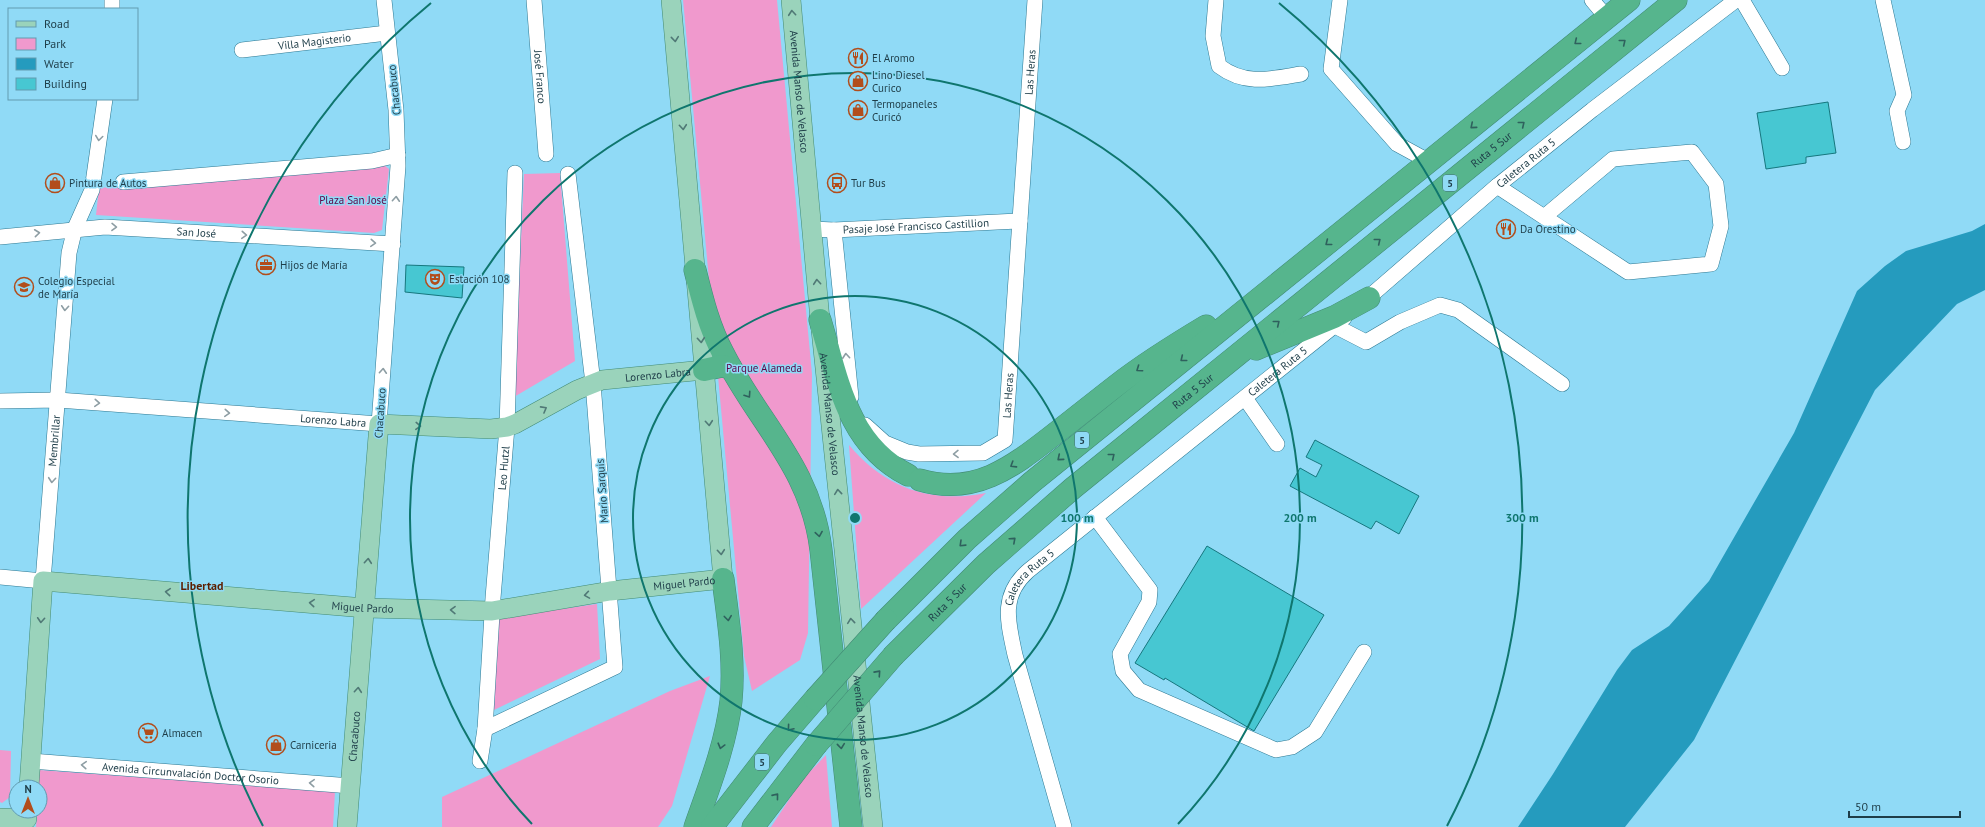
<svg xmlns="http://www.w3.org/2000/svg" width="1985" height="827" font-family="'PT Sans',sans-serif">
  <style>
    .green { fill: #f099cd }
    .water { fill: #259bbe }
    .building { fill: #47c7d2; stroke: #16777e }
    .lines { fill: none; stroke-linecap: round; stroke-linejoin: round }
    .minor-casing { stroke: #2c7892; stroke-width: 16 }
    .major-casing { stroke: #428b75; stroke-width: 20 }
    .highway-casing { stroke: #428b75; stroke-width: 23 }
    .minor { stroke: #fff; stroke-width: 15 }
    .major { stroke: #9ad3bb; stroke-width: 19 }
    .highway { stroke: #56b58d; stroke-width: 22 }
    .highway-bridge-casing { stroke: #428b75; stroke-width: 23; stroke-linecap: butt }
    .highway-bridge { stroke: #56b58d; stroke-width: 22 }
    .oneway { stroke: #507976 }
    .oneway2 { stroke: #2f615d }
    .oneway3 { stroke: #8e9ea4 }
    .ring { fill: none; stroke: #0f766e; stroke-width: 2 }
    .labels { text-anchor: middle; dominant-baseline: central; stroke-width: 3; stroke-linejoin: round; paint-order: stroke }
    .shield { fill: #90daf6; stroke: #406c7c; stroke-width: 1 }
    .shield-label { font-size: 10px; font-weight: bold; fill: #1e3d48 }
    .street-label { font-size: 11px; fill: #1e3d48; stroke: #90daf6 }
    .poi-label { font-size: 11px; fill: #1e3d48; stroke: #90daf6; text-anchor: start }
    .park-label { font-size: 11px; fill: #5f0546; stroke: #90daf6 }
    .neighbourhood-label { font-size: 12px; font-weight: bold; fill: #5d1e00; stroke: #90daf6 }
    .centre { fill: #0f766e; stroke: #90daf6; stroke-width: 2 }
    .ring-label { font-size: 12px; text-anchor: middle; font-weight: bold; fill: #0f766e; stroke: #90daf6; stroke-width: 3; stroke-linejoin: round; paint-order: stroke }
  </style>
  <rect width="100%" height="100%" fill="#90daf6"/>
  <path class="green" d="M683 0H777L812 374 808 633 800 660 752 691 744 656Z
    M384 165 389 169 382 230 374 233 96 215 99 188Z
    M560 173 575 361 514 397 524 174Z
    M849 445C885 488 931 504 986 493L861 609Z
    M597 604 600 659 494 710 498 618Z
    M710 676 672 806 658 827H442V797L670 691Z
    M0 750 11 751 10 797 2 803 0 802Z
    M826 755 832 827H771L802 780Z
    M39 770 335 791 333 827H36L37 811H40V787H38Z"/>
  <path class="water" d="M1985 224V290L1957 304 1875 390 1694 740 1625 827H1518L1553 774 1617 670 1632 650 1669 626 1709 581 1794 433 1857 291 1885 266 1906 251 1972 231Z"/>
  <path class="building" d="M1828 102 1836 153 1806 157V163L1766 169 1757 113Z
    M258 259 275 261 272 271 257 270Z
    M406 265 464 267 462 298 405 292Z
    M1315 440 1419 496 1399 534 1376 521 1371 529 1290 486 1300 468 1316 477 1322 465 1306 457Z
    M1207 546 1324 615 1254 731 1165 678 1164 680 1135 663Z"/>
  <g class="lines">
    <defs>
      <g id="minor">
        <path d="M112 0V9"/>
        <path id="s1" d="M534 0 546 154"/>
        <path d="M1216 0 1213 36 1219 66C1245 86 1271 79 1301 74"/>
        <path d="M1340 0 1331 69 1397 144 1430 162"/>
        <path d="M1592 0 1607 18"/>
        <path d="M1742 0 1782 68"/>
        <path d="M1883 0 1904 95 1897 111 1903 142"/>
        <path id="s2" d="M242 50 387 33"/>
        <path d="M123 182 372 161 398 155"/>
        <path d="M1497 186 1628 272 1711 264 1721 226 1716 184 1692 152 1613 159 1544 217"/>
        <path id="s3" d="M812 229 834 230 1020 221"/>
        <path d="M834 230 851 397"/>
        <path id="s4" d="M0 237 105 227 393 244"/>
        <path id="s5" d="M1361 304 1497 186 1592 110 1736 0"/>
        <path d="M1335 326 1366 342 1400 322 1440 305 1458 310 1562 384"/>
        <path d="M1245 398 1277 444"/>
        <path id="s6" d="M0 401 58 400 379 424 398 166 396 110 384 0"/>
        <path id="s7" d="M865 425 885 443 907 452 919 454 983 453 1005 440 1035 0"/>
        <path d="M1095 517 1150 590 1149 602 1120 654 1123 671 1139 690 1276 750 1292 747 1315 732 1364 652"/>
        <path id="s8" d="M0 577 43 581 69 253 75 228 92 190 105 99"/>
        <path d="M485 729 615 667 593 383 568 174"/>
        <path id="s9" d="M31 761 351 786"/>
        <path id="s10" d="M480 761 485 729 493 598 507 427 515 173"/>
        <path id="s11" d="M1064 827 1015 655C1008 622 1000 596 1028 571L1344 318"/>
      </g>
      <g id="major">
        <path id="s12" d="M791 0 820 320 873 827"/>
        <path id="s13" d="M29 787 43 581 365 608 492 611 610 591 723 579 671 0"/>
        <path d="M0 818 27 819"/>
        <path id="s14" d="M347 827 379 424 491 429 507 427 515 424 577 390 602 380 704 370"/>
      </g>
      <g id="highway">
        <path d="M695 270C702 298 709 327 723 353 758 423 811 467 821 550L851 827"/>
        <path d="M820 320C838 380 847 444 908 475"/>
        <path d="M1256 349 1334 317 1369 298"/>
        <path d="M704 370 722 366 731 368"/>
        <path d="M920 480C974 496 1011 468 1052 436 1074 419 1095 402 1117 385 1145 363 1176 344 1206 326"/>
        <path d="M886 620 967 539 1032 482 1629 0"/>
        <path id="s15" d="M894 655 986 564 1073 488 1676 0"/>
        <path d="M695 827C709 787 726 744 731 701 735 660 728 619 723 579"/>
        <path d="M712 827 777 743 815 699"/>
        <path d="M753 827 816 745"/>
      </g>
    </defs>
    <use href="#minor" class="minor-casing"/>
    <use href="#major" class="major-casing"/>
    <use href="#highway" class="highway-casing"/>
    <use href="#minor" class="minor"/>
    <use href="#major" class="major"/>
    <use href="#highway" class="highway"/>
    <defs>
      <path id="highway-bridge" d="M815 699 886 620
        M816 745 894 655"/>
    </defs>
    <use href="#highway-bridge" class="highway-bridge-casing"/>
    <use href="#highway-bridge" class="highway-bridge"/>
  </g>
  <defs><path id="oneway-chevron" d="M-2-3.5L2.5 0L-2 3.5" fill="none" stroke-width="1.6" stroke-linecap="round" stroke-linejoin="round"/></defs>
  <g class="oneway">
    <use href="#oneway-chevron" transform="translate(792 13) rotate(-95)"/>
    <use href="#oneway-chevron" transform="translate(675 39) rotate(84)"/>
    <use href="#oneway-chevron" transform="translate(683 127) rotate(85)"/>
    <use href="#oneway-chevron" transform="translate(817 282) rotate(-95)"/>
    <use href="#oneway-chevron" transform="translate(701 340) rotate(85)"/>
    <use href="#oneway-chevron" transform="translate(544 409) rotate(-29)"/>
    <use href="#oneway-chevron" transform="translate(709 423) rotate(85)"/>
    <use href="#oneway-chevron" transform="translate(418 426) rotate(3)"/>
    <use href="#oneway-chevron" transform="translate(838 492) rotate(-96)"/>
    <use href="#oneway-chevron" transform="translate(721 552) rotate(85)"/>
    <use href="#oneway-chevron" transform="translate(368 561) rotate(-85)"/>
    <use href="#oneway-chevron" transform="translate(168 592) rotate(-175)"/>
    <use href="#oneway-chevron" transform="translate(587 595) rotate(171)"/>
    <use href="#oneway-chevron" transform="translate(312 603) rotate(-175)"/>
    <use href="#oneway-chevron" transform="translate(453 610) rotate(-179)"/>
    <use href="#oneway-chevron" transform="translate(41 620) rotate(94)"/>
    <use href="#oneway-chevron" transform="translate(851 621) rotate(-96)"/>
    <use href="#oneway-chevron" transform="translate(358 690) rotate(-85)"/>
  </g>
  <g class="oneway2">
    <use href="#oneway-chevron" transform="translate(1577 42) rotate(141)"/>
    <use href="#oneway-chevron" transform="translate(1623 42) rotate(-39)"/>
    <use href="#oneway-chevron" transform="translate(1522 124) rotate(-39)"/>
    <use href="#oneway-chevron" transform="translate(1473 126) rotate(140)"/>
    <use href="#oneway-chevron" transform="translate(1378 241) rotate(-39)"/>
    <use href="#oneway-chevron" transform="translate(1328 243) rotate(142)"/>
    <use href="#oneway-chevron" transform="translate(1277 323) rotate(-39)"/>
    <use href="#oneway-chevron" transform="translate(1183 359) rotate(141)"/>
    <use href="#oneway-chevron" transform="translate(1139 369) rotate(145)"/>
    <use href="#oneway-chevron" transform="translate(748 395) rotate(56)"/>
    <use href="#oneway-chevron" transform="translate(1112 456) rotate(-39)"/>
    <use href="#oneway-chevron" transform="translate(1060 458) rotate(140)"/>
    <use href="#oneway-chevron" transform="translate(1013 465) rotate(148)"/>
    <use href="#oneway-chevron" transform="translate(819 534) rotate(81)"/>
    <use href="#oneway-chevron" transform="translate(1013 540) rotate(-42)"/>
    <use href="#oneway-chevron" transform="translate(962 544) rotate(136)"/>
    <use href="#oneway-chevron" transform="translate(728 618) rotate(83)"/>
    <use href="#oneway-chevron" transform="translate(878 673) rotate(-48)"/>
    <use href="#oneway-chevron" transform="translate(790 728) rotate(130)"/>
    <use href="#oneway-chevron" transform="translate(721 746) rotate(105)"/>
    <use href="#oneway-chevron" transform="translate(841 746) rotate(84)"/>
    <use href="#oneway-chevron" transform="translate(776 796) rotate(-51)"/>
  </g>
  <g class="oneway3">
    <use href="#oneway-chevron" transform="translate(99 138) rotate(98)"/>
    <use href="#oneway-chevron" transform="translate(396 199) rotate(-86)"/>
    <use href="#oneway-chevron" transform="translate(114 227) rotate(1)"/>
    <use href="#oneway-chevron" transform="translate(37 233) rotate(-6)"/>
    <use href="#oneway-chevron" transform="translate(244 235) rotate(4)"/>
    <use href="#oneway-chevron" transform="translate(373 243) rotate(4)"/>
    <use href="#oneway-chevron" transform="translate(65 308) rotate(94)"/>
    <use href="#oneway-chevron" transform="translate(846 356) rotate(-95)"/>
    <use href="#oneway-chevron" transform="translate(383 371) rotate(-86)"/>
    <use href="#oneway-chevron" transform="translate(97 403) rotate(4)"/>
    <use href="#oneway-chevron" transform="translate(227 413) rotate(4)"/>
    <use href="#oneway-chevron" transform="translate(956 454) rotate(179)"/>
    <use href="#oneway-chevron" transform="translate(52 480) rotate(95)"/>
    <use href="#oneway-chevron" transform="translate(84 765) rotate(-176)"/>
    <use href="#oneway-chevron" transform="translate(312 783) rotate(-176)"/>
  </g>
  <g class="ring">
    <circle cx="855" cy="518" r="222"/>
    <path d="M532 824A445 445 0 1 1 1178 824"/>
    <path d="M263 826A667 667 0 0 1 431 3M1279 3A667 667 0 0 1 1447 826"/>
  </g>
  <defs>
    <symbol id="restaurant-ring" viewBox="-11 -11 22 22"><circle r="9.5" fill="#90daf6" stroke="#b24d1b" stroke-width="1.5"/><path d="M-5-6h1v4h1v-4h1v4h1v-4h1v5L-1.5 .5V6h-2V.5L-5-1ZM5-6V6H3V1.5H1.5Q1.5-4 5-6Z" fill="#b24d1b"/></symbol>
    <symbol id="shop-ring" viewBox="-11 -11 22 22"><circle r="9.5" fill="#90daf6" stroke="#b24d1b" stroke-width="1.5"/><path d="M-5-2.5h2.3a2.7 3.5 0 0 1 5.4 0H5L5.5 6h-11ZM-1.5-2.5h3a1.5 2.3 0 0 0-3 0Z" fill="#b24d1b"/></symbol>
    <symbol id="bus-ring" viewBox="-11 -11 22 22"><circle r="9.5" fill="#90daf6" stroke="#b24d1b" stroke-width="1.5"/><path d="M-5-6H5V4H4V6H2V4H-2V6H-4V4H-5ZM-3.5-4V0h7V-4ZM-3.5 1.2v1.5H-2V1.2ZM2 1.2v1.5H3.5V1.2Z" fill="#b24d1b"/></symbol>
    <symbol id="office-ring" viewBox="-11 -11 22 22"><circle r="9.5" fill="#90daf6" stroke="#b24d1b" stroke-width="1.5"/><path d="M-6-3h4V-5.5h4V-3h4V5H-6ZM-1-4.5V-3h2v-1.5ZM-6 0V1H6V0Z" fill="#b24d1b"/></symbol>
    <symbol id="theatre-ring" viewBox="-11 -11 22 22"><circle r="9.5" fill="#90daf6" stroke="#b24d1b" stroke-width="1.5"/><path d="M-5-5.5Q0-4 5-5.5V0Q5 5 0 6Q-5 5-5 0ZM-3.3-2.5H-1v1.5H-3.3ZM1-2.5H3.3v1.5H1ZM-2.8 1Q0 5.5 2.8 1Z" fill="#b24d1b"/></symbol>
    <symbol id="school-ring" viewBox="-11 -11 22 22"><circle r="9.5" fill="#90daf6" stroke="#b24d1b" stroke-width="1.5"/><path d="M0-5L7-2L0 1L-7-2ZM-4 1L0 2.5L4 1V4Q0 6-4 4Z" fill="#b24d1b"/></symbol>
    <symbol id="supermarket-ring" viewBox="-11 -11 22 22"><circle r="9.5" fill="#90daf6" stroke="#b24d1b" stroke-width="1.5"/><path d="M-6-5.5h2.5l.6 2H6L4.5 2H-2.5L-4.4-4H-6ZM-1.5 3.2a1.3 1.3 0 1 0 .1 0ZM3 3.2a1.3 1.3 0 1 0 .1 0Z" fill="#b24d1b"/></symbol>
  </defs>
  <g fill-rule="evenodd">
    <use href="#restaurant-ring" x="847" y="47" width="22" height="22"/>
    <use href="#shop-ring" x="847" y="70" width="22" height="22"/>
    <use href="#shop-ring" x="847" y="99" width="22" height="22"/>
    <use href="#shop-ring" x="44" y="172" width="22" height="22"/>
    <use href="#bus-ring" x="826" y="172" width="22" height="22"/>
    <use href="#restaurant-ring" x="1495" y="218" width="22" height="22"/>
    <use href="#office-ring" x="255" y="254" width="22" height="22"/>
    <use href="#theatre-ring" x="424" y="268" width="22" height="22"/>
    <use href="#school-ring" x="13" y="276" width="22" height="22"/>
    <use href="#supermarket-ring" x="137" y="722" width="22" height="22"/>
    <use href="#shop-ring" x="265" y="734" width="22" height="22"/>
  </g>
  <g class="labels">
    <g class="shield">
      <rect x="1443" y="175" width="14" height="16" rx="3"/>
      <rect x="1075" y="432" width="14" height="16" rx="3"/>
      <rect x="755" y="754" width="14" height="16" rx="3"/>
    </g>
    <g class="shield-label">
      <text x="1450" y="183">5</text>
      <text x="1082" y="440">5</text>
      <text x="762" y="762">5</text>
    </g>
    <g class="street-label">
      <text stroke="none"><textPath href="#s2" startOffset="73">Villa Magisterio</textPath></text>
      <text stroke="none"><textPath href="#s7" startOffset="521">Las Heras</textPath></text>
      <text stroke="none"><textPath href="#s1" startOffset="77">José Franco</textPath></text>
      <text transform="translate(394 90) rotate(-96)">Chacabuco</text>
      <text stroke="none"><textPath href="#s12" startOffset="92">Avenida Manso de Velasco</textPath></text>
      <text stroke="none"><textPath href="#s15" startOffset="783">Ruta 5 Sur</textPath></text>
      <text stroke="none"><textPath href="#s5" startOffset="217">Caletera Ruta 5</textPath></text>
      <text stroke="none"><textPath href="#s3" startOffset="104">Pasaje José Francisco Castillion</textPath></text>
      <text stroke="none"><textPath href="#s4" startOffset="197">San José</textPath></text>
      <text stroke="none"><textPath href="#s11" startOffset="589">Caletera Ruta 5</textPath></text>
      <text stroke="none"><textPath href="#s14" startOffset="695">Lorenzo Labra</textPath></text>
      <text stroke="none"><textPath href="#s15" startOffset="399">Ruta 5 Sur</textPath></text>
      <text stroke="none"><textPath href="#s7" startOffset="197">Las Heras</textPath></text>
      <text transform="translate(380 413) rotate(-86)">Chacabuco</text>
      <text stroke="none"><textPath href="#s12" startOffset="416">Avenida Manso de Velasco</textPath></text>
      <text stroke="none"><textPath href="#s6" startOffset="334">Lorenzo Labra</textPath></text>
      <text stroke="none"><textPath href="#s8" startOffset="184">Membrillar</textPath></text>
      <text stroke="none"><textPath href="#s10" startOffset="294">Leo Hutzl</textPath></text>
      <text transform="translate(602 491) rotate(-94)">Mario Sarquis</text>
      <text stroke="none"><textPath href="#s11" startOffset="265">Caletera Ruta 5</textPath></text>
      <text stroke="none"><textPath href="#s13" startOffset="851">Miguel Pardo</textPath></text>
      <text stroke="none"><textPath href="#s15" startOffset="75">Ruta 5 Sur</textPath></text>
      <text stroke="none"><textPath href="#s13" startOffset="527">Miguel Pardo</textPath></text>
      <text stroke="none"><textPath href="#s14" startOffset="91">Chacabuco</textPath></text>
      <text stroke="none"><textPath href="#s12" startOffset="740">Avenida Manso de Velasco</textPath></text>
      <text stroke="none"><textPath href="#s9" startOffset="160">Avenida Circunvalación Doctor Osorio</textPath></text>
    </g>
    <g class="poi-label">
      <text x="872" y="58">El Aromo</text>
      <text x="872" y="75">Lino Diesel<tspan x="872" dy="13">Curico</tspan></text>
      <text x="872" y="104">Termopaneles<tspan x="872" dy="13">Curicó</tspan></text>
      <text x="69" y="183">Pintura de Autos</text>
      <text x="851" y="183">Tur Bus</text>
      <text x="1520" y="229">Da Orestino</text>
      <text x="280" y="265">Hijos de María</text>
      <text x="449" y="279">Estación 108</text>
      <text x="38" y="281">Colegio Especial<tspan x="38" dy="13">de María</tspan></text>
      <text x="162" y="733">Almacen</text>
      <text x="290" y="745">Carniceria</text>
    </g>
    <g class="park-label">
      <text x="353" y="200">Plaza San José</text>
      <text x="764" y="368">Parque Alameda</text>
    </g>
    <g class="neighbourhood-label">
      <text x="202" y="585">Libertad</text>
    </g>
  </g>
  <circle cx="855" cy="518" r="6" class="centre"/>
  <g class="ring-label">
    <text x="1077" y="522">100 m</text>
    <text x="1300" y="522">200 m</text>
    <text x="1522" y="522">300 m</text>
  </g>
  <rect x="8" y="8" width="130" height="92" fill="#90daf6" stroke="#629bb0"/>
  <rect x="16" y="21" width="20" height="6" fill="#9ad3bb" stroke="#629bb0"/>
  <text x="44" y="28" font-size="12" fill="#1e3d48">Road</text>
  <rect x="16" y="38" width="20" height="12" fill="#f099cd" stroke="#629bb0"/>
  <text x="44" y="48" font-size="12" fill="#1e3d48">Park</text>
  <rect x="16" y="58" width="20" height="12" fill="#259bbe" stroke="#629bb0"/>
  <text x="44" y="68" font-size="12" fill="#1e3d48">Water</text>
  <rect x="16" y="78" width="20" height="12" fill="#47c7d2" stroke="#629bb0"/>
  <text x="44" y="88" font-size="12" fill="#1e3d48">Building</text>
  <g transform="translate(28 799)"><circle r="19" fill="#90daf6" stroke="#629bb0"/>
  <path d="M0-3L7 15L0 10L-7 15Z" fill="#b24d1b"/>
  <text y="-6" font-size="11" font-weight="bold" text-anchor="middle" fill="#1e3d48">N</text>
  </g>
  <path d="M1849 811v6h111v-6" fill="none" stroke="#1e3d48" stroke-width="2"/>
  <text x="1855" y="811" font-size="12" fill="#1e3d48" stroke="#90daf6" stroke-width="3" paint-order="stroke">50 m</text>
</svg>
